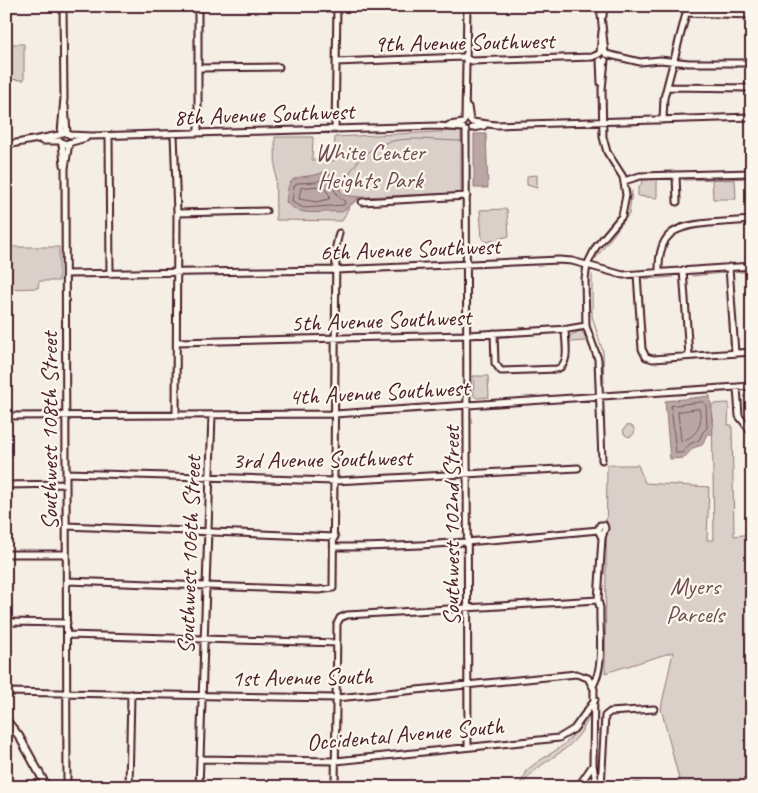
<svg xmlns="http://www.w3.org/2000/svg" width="758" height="793" font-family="Caveat,sans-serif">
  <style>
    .green { fill: #dbd0c9; stroke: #92787a }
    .water { fill: #baa7a5; stroke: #8d7174 }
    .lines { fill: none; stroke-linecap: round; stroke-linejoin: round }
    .shore { stroke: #77555c; stroke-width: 1 }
    .stream { stroke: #8d7174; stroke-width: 1 }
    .minor-casing { stroke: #4a1f2b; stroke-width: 9 }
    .major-casing { stroke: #4a1f2b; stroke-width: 10 }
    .minor { stroke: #fbf7ec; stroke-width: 5 }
    .major { stroke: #fbf7ec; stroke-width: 6 }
    .labels { text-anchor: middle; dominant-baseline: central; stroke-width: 4.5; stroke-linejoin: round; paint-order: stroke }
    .street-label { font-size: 24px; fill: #4a1f2b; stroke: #fbf7ec }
    .park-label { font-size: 24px; fill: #6e4b52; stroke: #fbf7ec }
  </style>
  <rect width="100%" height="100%" fill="#f4eee4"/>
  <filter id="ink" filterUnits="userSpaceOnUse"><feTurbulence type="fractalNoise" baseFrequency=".02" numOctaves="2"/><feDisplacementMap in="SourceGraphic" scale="10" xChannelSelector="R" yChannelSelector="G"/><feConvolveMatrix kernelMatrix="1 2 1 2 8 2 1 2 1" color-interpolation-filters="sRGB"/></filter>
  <g filter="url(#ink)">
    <path class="green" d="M693 6H728V11L694 10Z
      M6 44H24V80L6 79Z
      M459 131 461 133V193L360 197 349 207 342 221 276 220 275 137H313L312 160 334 161 335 137Z
      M537 175V188L527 185V176Z
      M657 179V198L638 196V188L641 186 642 180Z
      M712 179 735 180 736 199H713Z
      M507 209 509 236 487 242 482 239 480 210Z
      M6 247H59V281H39L38 288 6 289Z
      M580 331 584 334 586 341 569 342V336Z
      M473 376H488L489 397 477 398 474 396Z
      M729 403 728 425H732L734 536 752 534V787H681L661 708 673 652 605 673 607 465H638L645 483 709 487 707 540H714L712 404Z
      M623.5 431a5.5 5.5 0 1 1 11 0a5.5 5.5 0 1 1-11 0Z
      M583 717H589C572 758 542 754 521 787H518L526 774 525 772C549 750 569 751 583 717Z"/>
    <path class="water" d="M474 134H486L488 188H474Z
      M323 172 332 175 343 195 360 197 342 212C321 210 302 219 286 202 287 197 287 187 290 183 295 174 314 178 323 172Z
      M710 396 713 434H707L702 445 693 448 684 458 670 459 665 401Z"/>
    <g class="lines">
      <path class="shore" d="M324 178C334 182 334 197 345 201L344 205 304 208 292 202 294 186 298 183 316 182Z
        M323 186 330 196 329 199 316 202 299 199 301 188Z
        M703 402 706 404 707 428 703 432 699 440 690 444 682 453H676L671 406Z
        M699 409C704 425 696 437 681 441L678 412Z"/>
      <path class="stream" d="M724 179 752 178
        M684 180 722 179
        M339 190C346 180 351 169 359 160 386 130 425 141 462 141
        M596 258 629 214 632 191
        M740 272H752
        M592 275V316L603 352 604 383
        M692 276 722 273
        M645 279 673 277"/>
      <defs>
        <path id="minor" d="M198 6V133
          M600 6 605 53
          M686 13 752 15
          M603 16 604 6
          M600 53 602 31
          M606 54 640 62 660 60 689 63H752
          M600 60 601 83
          M336 62 463 57 472 61 592 57 599 54
          M198 68 279 67
          M667 87 752 88
          M65 106 67 132
          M468 107 470 120
          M465 120 467 6
          M663 120 664 98 688 6
          M472 122 496 125 752 117
          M449 125 463 123
          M472 128 484 126
          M335 130 337 6
          M466 131 468 747
          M61 133 64 98 63 6
          M174 134 177 213 176 415
          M109 136 110 274
          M42 141H60L65 144 86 138
          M62 143 64 165
          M6 145 59 135 64 132 70 135 92 136 438 126 463 128
          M676 175 677 202
          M624 181 640 176 752 173
          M362 202 467 196
          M177 213 266 211
          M729 267 735 353
          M683 270 689 356
          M659 272C658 233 674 226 709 223 723 222 737 221 752 220
          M66 274 336 270 559 260 572 261 623 275 752 266
          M637 274 642 349 646 357 653 359 752 352
          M494 333 495 363 501 371 557 369C571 364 565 342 565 330
          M177 342 468 335 568 329 586 326
          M737 387 739 416 752 433
          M6 416 335 414 752 386
          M602 460 598 359 586 326 585 279 587 265 596 247 622 216 626 195 623 177 607 152 603 137 602 89 605 60
          M66 473 335 481 578 468
          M6 485 66 484
          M600 525H604L605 528 602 538 598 530Z
          M66 526 335 537
          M335 547C422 548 511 538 598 530
          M6 554H66
          M67 581 319 590 333 588 336 246 339 233
          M6 622 67 623
          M68 635 337 643
          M593 686C605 664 599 632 600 608L598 600 602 538
          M6 692 337 698 576 674 588 678 594 689 593 765 597 787
          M200 759 336 761 559 738 574 729 595 700
          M67 787 65 168 69 143
          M129 787 131 694
          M199 787 212 415
          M335 787 337 624 340 618 347 615 598 600
          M578 787 593 765
          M601 787 605 716 610 712 654 709
          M635 787H639"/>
        <path id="major" d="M6 720 19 736 47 787"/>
      </defs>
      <use href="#minor" class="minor-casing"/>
      <use href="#major" class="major-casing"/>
      <use href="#minor" class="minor"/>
      <use href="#major" class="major"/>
    </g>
  </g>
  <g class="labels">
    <g class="street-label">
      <text transform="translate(464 42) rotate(-1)">9th Avenue Southwest</text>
      <text transform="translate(264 114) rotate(-2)">8th Avenue Southwest</text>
      <text transform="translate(410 249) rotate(-2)">6th Avenue Southwest</text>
      <text transform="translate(381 320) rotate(-2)">5th Avenue Southwest</text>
      <text transform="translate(379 392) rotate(-3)">4th Avenue Southwest</text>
      <text transform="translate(49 431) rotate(-90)">Southwest 108th Street</text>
      <text transform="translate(322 459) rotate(-1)">3rd Avenue Southwest</text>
      <text transform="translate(451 526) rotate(-90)">Southwest 102nd Street</text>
      <text transform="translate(189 555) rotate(-88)">Southwest 106th Street</text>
      <text transform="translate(302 677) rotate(-1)">1st Avenue South</text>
      <text transform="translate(405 734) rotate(-5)">Occidental Avenue South</text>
    </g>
    <g class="park-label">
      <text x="370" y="152">White Center<tspan x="370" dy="28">Heights Park</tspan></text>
      <text x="695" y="586">Myers<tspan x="695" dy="28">Parcels</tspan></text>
    </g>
  </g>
  <rect width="758" height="793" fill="none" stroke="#fbf7ec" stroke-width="25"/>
  <rect x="12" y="12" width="733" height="768" fill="none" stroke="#4a1f2b" stroke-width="2" filter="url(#ink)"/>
</svg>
